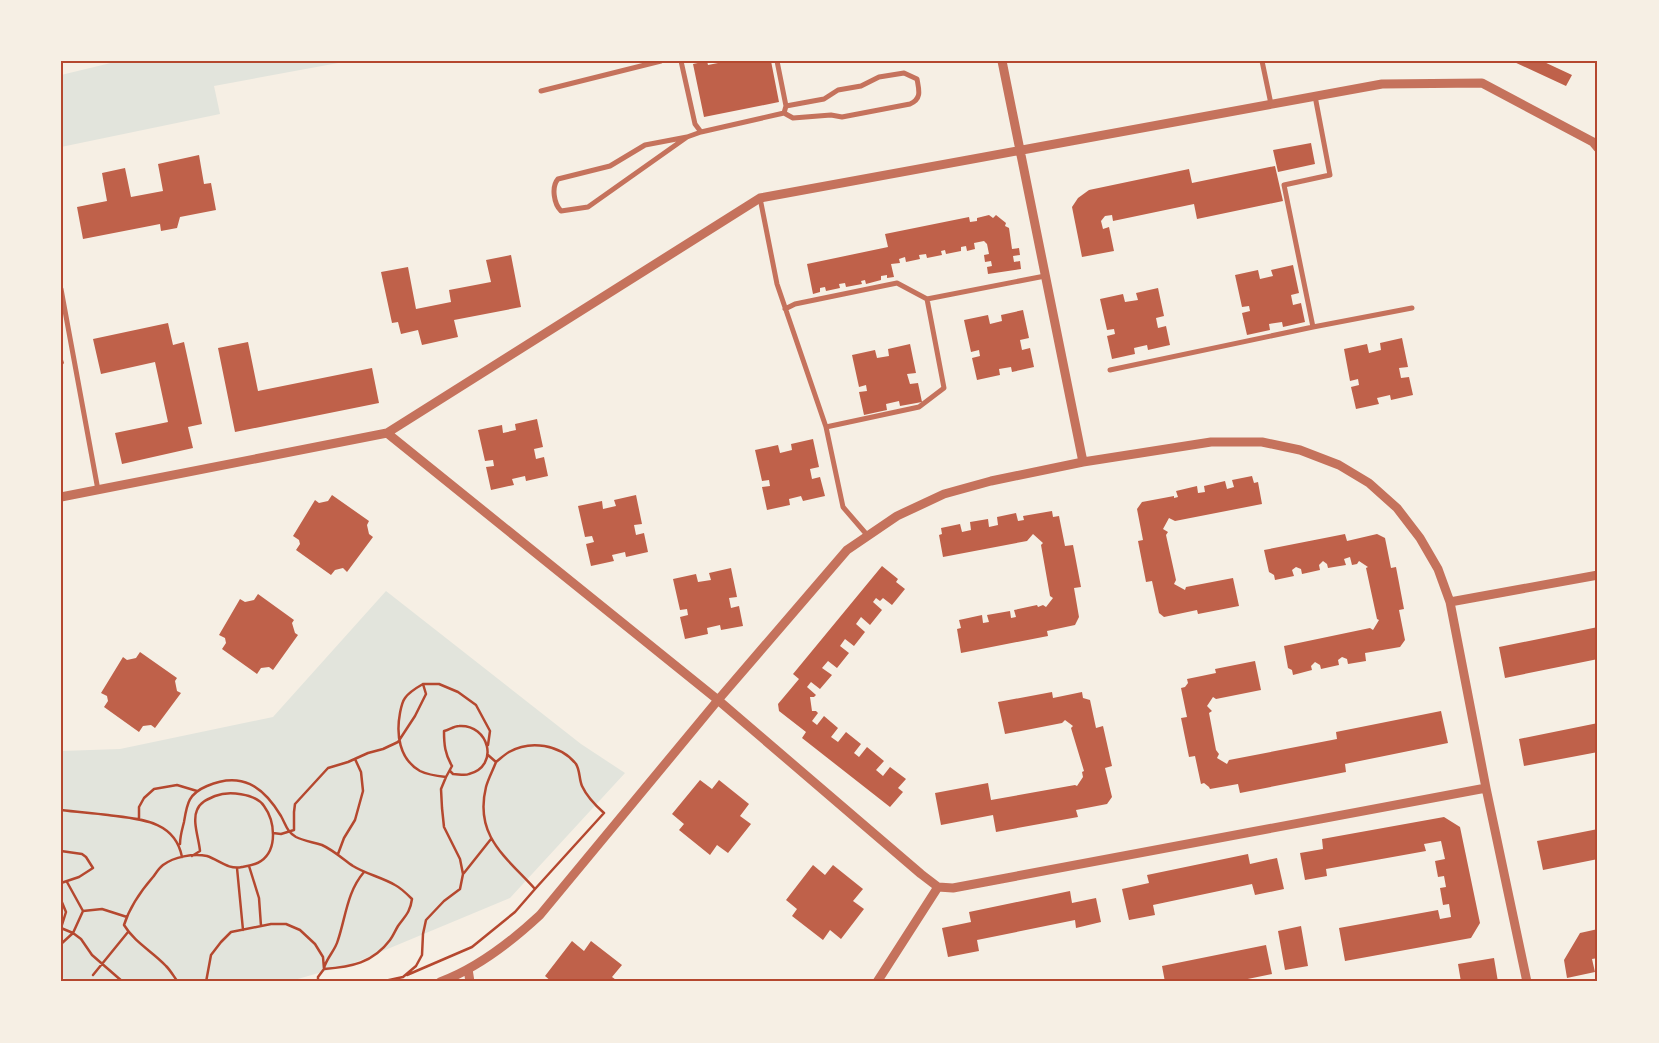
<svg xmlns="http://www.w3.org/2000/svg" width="1659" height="1043" font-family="Karla,sans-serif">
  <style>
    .green { fill: #e2e4dc }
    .building { fill: #bf614a }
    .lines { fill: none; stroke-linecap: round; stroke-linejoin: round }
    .path { stroke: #b5482f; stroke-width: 2.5 }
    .minor { stroke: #c5725c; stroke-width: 5 }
    .tertiary { stroke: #c5725c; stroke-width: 9 }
    .neatline { fill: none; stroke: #b5482f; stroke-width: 2 }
  </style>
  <rect width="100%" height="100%" fill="#f6efe4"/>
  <path class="green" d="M119 61H349L214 86 220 114 61 147V75Z
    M386 591 581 744 625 773 510 898 354 963 287 982H83L61 978V751L120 749 273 717Z"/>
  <path class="building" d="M707 61 708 65 728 61H771L779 102 704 117 693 64Z
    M1512 61H1542L1572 75 1566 86Z
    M1311 143 1315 164 1278 172 1273 150Z
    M199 155 204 184 211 183 216 210 180 217 177 228 161 231 160 224 83 239 77 207 107 201 102 173 125 168 131 197 163 191 158 164Z
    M1275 166 1283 201 1197 219 1194 204 1113 221 1112 215 1105 216 1101 221 1103 229 1109 227 1114 251 1082 257 1072 207 1078 198 1089 190 1189 169 1192 183Z
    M989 215 993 218 996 215 1006 223 1005 226 1009 228 1012 249 1019 248 1020 255 1013 256 1014 262 1020 261 1021 269 988 274 987 267 992 266 991 261 985 262 984 255 989 254 987 244 984 241 974 243 975 249 967 251 966 246 961 247V251L946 254 945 250 941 251 942 255 927 258 926 254 919 255 920 259 906 262 905 257 899 259 900 263 891 264 894 277 887 278V275L881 276V280L866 284 865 280 861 281 862 284 846 287 845 283 839 284 840 288 826 291 825 287 820 288V292L813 294 807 264 888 247 885 234 969 217 970 222 977 221V218Z
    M511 255 521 307 454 320 458 337 422 345 418 330 401 334 398 322 392 323 381 272 408 267 416 309 451 302 449 290 491 282 486 260Z
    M1293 265 1299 293 1291 295 1293 305 1301 303 1305 322 1283 327 1282 322 1269 324 1270 330 1247 335 1242 313 1250 311 1249 306 1242 307 1235 275 1258 270 1260 279 1273 276 1271 270Z
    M1158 288 1164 316 1156 318 1158 328 1166 326 1170 345 1148 350 1147 345 1134 348 1135 354 1112 359 1107 336 1115 334 1114 329 1107 330 1100 299 1123 294 1125 302 1138 300 1136 293Z
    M1023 310 1029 338 1020 340 1022 350 1030 348 1034 367 1012 372 1011 367 999 369 1000 375 977 380 972 358 980 356 979 350 971 352 964 320 988 315 990 324 1002 321 1001 315Z
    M168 323 173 345 184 342 202 424 188 427 193 448 122 464 115 433 168 422 155 362 101 374 93 339Z
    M1402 338 1408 367 1399 368 1401 378 1409 377 1413 395 1391 400 1390 395 1377 398 1379 404 1356 409 1351 387 1359 385 1358 379 1350 381 1344 349 1367 344 1369 353 1381 350 1380 343Z
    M248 342 258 391 372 368 379 403 235 432 218 348Z
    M910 344 916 373 907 374 910 384 918 383 922 402 900 406 899 401 886 404 887 410 864 415 859 392 867 391 866 385 859 387 852 355 875 350 877 358 889 356 888 349Z
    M61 353 64 363 61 367Z
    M537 419 543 447 534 449 536 459 544 457 548 476 526 481 525 476 512 479 514 485 491 490 486 467 494 466 493 460 485 461 478 430 502 425 503 433 516 430 515 424Z
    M813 439 819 467 810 469 812 479 820 477 825 496 803 501 801 496 789 499 790 505 767 510 762 487 770 486 769 480 762 481 755 450 778 445 780 453 792 450 791 444Z
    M1252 476 1254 483 1258 482 1262 504 1175 521 1169 518 1163 529 1168 532 1166 535 1176 580 1174 584 1185 590 1186 587 1233 578 1239 606 1198 614 1197 610 1164 617 1159 613 1152 581 1146 582 1138 541 1143 540 1137 509 1142 502 1174 496V498L1178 497 1176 491 1197 486 1198 493 1205 492 1204 486 1225 481 1227 489 1234 487 1232 480Z
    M332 495 369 521 367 525 369 534 373 537 347 572 343 568 335 570 331 575 296 550 300 544 299 540 293 536 315 500 319 503 328 501Z
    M636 495 642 524 634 525 636 535 644 533 648 552 626 557 625 552 612 555 614 561 591 566 586 544 594 542 592 536 585 537 578 506 602 501 603 509 616 506 614 500Z
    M1052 511 1053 517 1059 516 1065 546 1073 545 1081 587 1074 588 1079 617 1075 625 1047 631 1048 636 961 653 957 629 961 628 959 620 982 615 983 623 989 622 987 615 1010 611 1011 618 1016 617 1014 610 1037 605 1038 607 1043 605 1046 607 1053 598 1050 596 1041 545 1043 543 1033 534 1027 541 943 557 939 535 942 534 941 528 960 524 962 532 971 530 970 522 988 519 989 527 998 525 997 517 1016 513 1018 521 1024 520 1023 516Z
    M1345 534 1347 541 1377 534 1385 538 1391 568 1396 567 1404 609 1399 610 1405 640 1400 647 1365 653 1366 661 1348 664 1347 659 1342 657 1338 660 1339 665 1321 669 1320 665 1315 662 1311 666 1312 670 1293 675 1292 670 1288 668 1284 646 1370 628 1373 630 1379 620 1377 619 1366 568 1368 567 1359 561 1357 564 1352 565 1350 557 1344 559 1346 565 1328 568 1327 564 1323 561 1319 565 1320 570 1302 574 1301 569 1296 567 1292 570 1294 576 1275 580 1274 575 1269 572 1264 550Z
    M882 566 898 579 896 582 905 589 892 605 883 598 880 601 876 598 873 602 882 610 870 625 861 617 856 624 865 632 854 646 845 639 840 646 849 653 837 668 828 661 822 668 832 675 820 689 811 682 807 687 816 695 814 697H810L812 711H816L818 713 812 721 817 725 824 716 838 728 831 737 838 742 846 732 861 744 854 753 859 757 867 747 884 761 876 770 883 776 890 767 906 779 898 788 903 792 890 807 802 738 806 732 779 711 778 704 799 679 793 674Z
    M731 568 737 597 729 598 731 608 739 606 743 626 721 630 720 625 707 628 708 634 685 639 680 617 688 615 687 609 680 610 673 579 696 574 698 582 711 580 709 573Z
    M258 594 294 620 292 623 295 633 298 635 273 670 269 667 261 668 257 674 222 649 226 643 225 638 219 635 240 599 245 602 254 600Z
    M1598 627V659L1505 678 1499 647Z
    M140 652 177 678 175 681 177 691 181 693 155 728 151 725 143 726 139 732 104 707 108 701 107 696 101 693 123 657 127 660 136 658Z
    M1255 661 1261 690 1216 699 1213 697 1207 706 1212 711 1209 713 1216 750 1219 754 1217 758 1227 764 1229 760 1337 739 1336 732 1441 711 1448 743 1345 764 1346 772 1240 793 1238 784 1210 789 1209 787 1204 783 1201 784 1195 756 1189 757 1181 718 1187 717 1181 688 1185 687 1188 683 1187 679 1216 673 1215 669Z
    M1052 692 1053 698 1082 692 1083 698 1090 700 1096 728 1103 726 1112 766 1105 768 1112 797 1107 804 1076 810 1078 817 996 832 993 815 941 825 935 793 988 783 991 800 1075 785 1077 786 1083 777 1082 772 1084 771 1071 728 1073 726 1065 720 1062 723 1005 734 998 702Z
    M1598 723V752L1524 766 1519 739Z
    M700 780 712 789 719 780 749 804 740 816 751 824 728 853 717 845 710 855 679 830 684 824 672 814Z
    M1444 817 1460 827 1480 923 1471 938 1345 961 1339 928 1438 910 1440 919 1451 917 1449 904 1443 905 1440 888 1446 887 1444 876 1438 877 1435 861 1445 859 1441 841 1424 844 1426 851 1326 869 1327 876 1305 880 1300 853 1323 849 1322 839Z
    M1598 829V859L1543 870 1537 841Z
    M1248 854 1250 864 1277 858 1284 889 1255 895 1252 884 1153 905 1155 915 1129 920 1122 889 1149 883 1147 875Z
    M813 865 825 875 833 865 863 889 853 901 864 909 841 939 830 930 823 940 792 916 797 909 786 900Z
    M1070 891 1072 903 1096 898 1101 922 1076 928 1075 920 977 940 979 951 948 957 942 928 971 922 969 912Z
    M1301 926 1308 966 1285 970 1278 931Z
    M1598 929V958L1592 959 1595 972 1567 978 1564 960 1580 933Z
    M572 941 584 951 591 941 622 965 612 977 619 982H552L545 976Z
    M1266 945 1272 974 1233 982H1165L1162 966Z
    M1494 958 1498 982H1461L1458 964Z"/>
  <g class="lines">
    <path class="path" d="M423 684H439L458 692 476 705 490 731 488 745
      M488 755 496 762C500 759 504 755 509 752 530 740 560 744 576 764 580 770 579 779 582 786 587 797 595 805 604 813L535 889C506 857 474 836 486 787 488 779 493 770 496 762
      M61 810C77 812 92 813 108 815 139 819 175 820 182 857
      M139 818V807L144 798 154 789 177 785 197 791
      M273 833 281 834 294 830V812L295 804 328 768 348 762 368 753 383 749 398 742 415 716 426 694 423 684C416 688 409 692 405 698 402 702 401 708 400 713 396 734 399 759 420 771 428 775 437 776 446 777L452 766C445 754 444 745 444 731 449 730 454 726 459 726 489 724 500 766 469 774 465 776 458 774 453 774L450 771
      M180 844C180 836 182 830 184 822 187 804 188 794 207 786 241 771 263 786 281 816 286 825 287 832 296 837 304 841 313 842 322 845 333 850 343 859 353 866 366 874 381 877 395 885 401 888 407 894 412 899 410 913 405 916 398 926 395 931 393 936 390 940 373 963 351 967 324 969L318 977V982
      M61 851 82 854 86 857 93 868 79 877 61 883
      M338 854 344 838 355 820 363 791 361 772 355 759
      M249 866 259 898 261 926
      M237 868 243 930
      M464 873 491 839
      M67 882 83 911
      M61 900 66 912 61 928
      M61 928 73 933 81 939 92 955 123 982
      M61 944 73 933 83 911 102 909 127 917
      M324 968C327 957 335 951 338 940 346 916 347 892 364 872
      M93 975 128 932
      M407 975 472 947 515 912 535 889
      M178 982C174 977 171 971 166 966 152 951 135 943 124 925 130 906 140 892 153 877 156 873 159 868 163 865 174 857 193 853 207 856 219 860 228 870 242 867 248 866 256 865 261 861 278 849 275 821 264 806 255 793 228 791 215 796 208 799 200 802 197 810 192 821 199 839 200 851L192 856
      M206 982 211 955 221 942 231 932 271 924H286L300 930 315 944 323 957 324 969
      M380 982 403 977 416 966 422 955 423 934 426 920 444 901 460 889 463 874 460 859 444 827 442 808 441 789 446 777"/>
    <path class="minor" d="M681 61 695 124 701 132 784 113 786 106 777 61
      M1262 61 1271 104
      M541 91 661 61
      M784 113 793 118 831 115 842 117 910 104C922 99 919 90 917 79L904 73 879 77 861 86 838 90 824 99 786 106
      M687 137 645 145 610 166 558 179C551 187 554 204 561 211L588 207 687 137 701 132
      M760 198 777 284 826 427 843 507 868 536
      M61 289 98 490
      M785 309 795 304 897 283 927 299 1045 276
      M1313 327 1284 185 1330 175 1315 96
      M1110 370 1313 327 1412 308
      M826 427 919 407 944 388 927 299"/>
    <path class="tertiary" d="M1002 61 1083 462
      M387 433 718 700 921 874 938 887
      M61 497 387 433 760 198 1382 84 1482 83 1593 142 1598 148
      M1450 602 1598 575
      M938 887 953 888 1486 788
      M468 969 470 982
      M440 982C478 968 511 942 540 915L718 700 847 550 897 516 944 494 991 481 1083 462 1211 442H1262L1300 450 1339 465 1369 483 1397 508 1420 538 1438 569 1450 602 1486 788 1527 982
      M877 982 938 887"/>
  </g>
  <rect width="1659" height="1043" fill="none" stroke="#f6efe4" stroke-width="125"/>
  <rect x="62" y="62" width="1534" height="918" class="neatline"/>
</svg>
